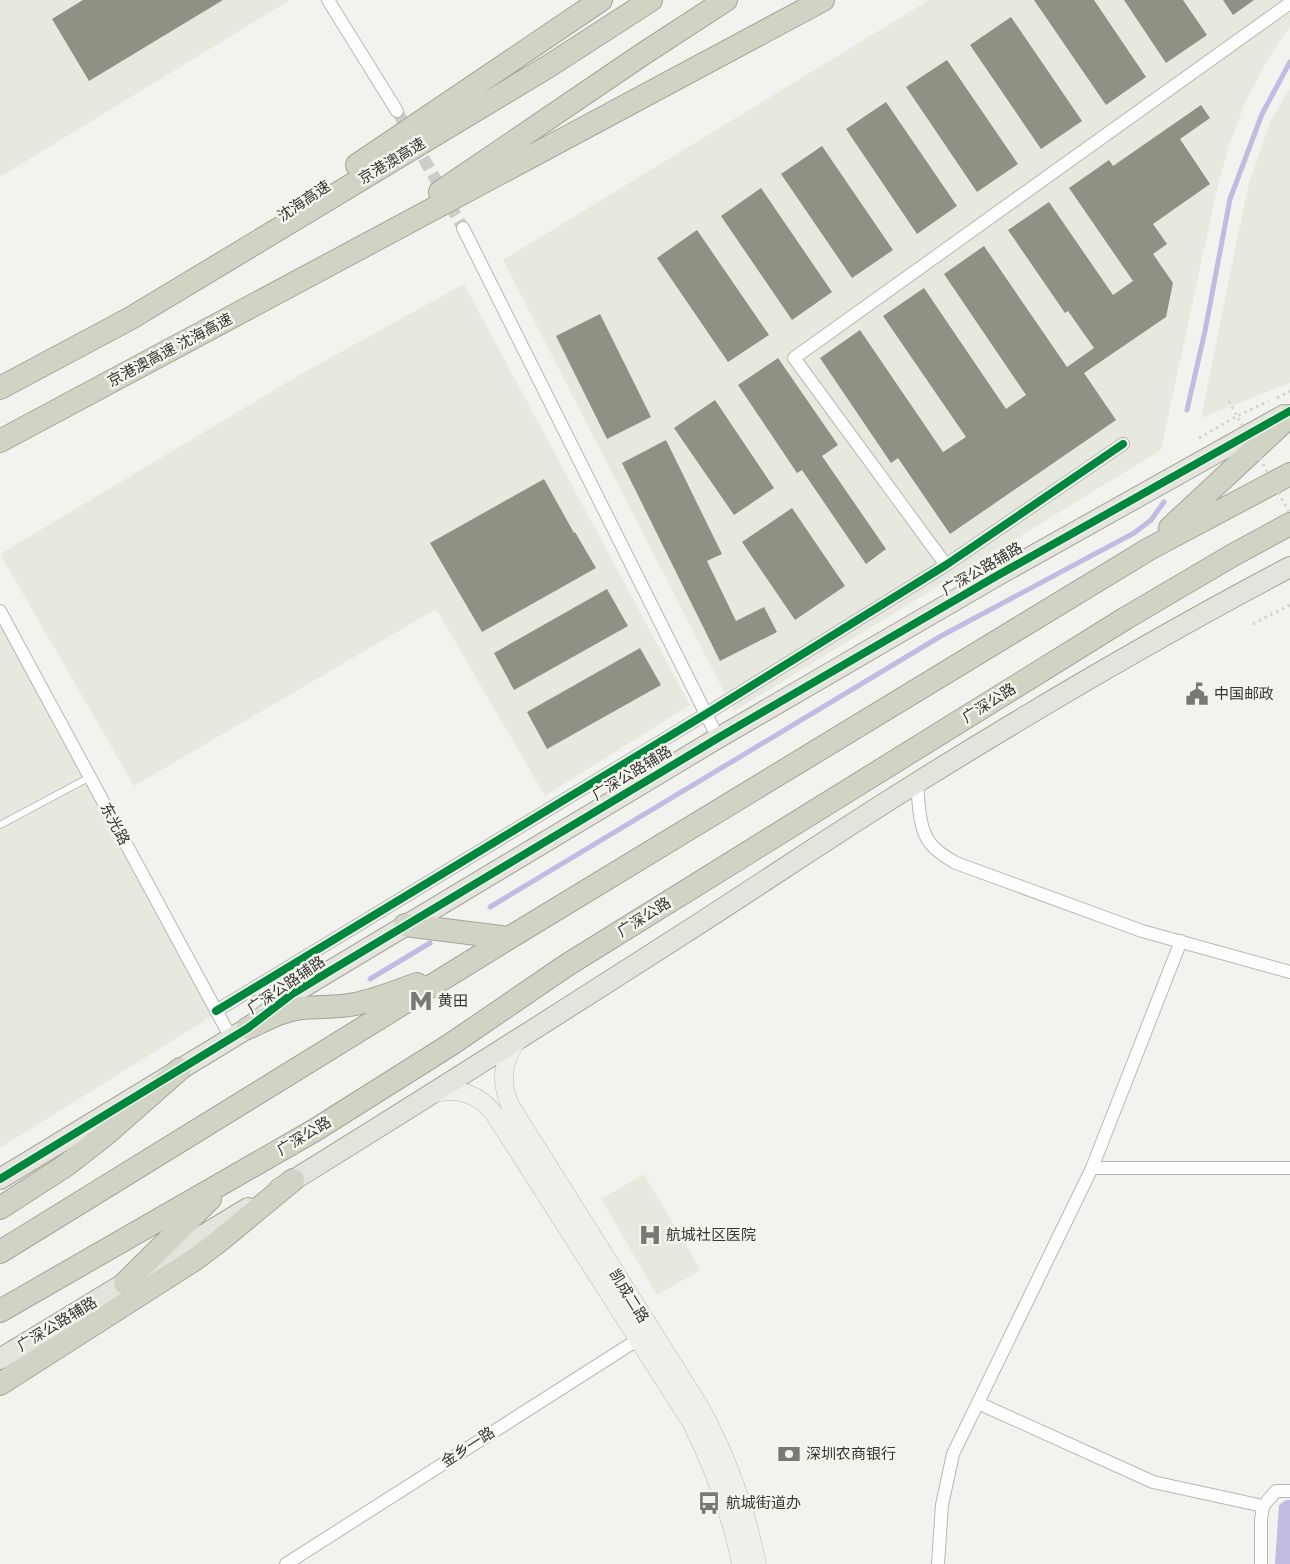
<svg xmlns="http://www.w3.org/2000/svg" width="1290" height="1564" font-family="Roboto,'Noto Sans SC',sans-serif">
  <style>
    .built { fill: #e7e9de }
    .water { fill: #c3bae2 }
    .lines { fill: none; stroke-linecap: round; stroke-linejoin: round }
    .stream { stroke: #c3bae2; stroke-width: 5 }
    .building { fill: #8e9183 }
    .street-tunnel { stroke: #cccdca; stroke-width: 12; stroke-dasharray: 12 6; stroke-linecap: butt }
    .lane-casing { stroke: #b7b8b4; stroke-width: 8 }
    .street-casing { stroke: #b7b8b4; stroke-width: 14 }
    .secondary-casing { stroke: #b7b8b4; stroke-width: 19 }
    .primary-casing { stroke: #a3a696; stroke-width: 22 }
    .highway-casing { stroke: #a3a696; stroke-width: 24 }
    .path { stroke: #d3d3d2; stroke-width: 3; stroke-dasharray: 2.5 4; stroke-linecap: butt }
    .lane { stroke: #fdfdfd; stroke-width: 6 }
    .street { stroke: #fdfdfd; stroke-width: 12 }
    .secondary { stroke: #eff0ec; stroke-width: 18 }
    .primary { stroke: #e3e4db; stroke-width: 20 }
    .highway { stroke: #d1d3c4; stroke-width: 22 }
    .path-bridge { stroke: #d3d3d2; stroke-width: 3; stroke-dasharray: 2.5 4; stroke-linecap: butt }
    .cycleway-casing { stroke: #f3f5ed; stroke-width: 11 }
    .cycleway { stroke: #00873e; stroke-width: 8 }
    .labels { text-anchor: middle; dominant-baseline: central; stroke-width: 5; stroke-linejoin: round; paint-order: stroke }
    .street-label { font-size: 15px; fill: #363734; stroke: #f3f5ed }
    .poi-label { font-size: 15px; fill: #363734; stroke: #f3f5ed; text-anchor: start }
  </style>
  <rect width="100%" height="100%" fill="#f2f3ef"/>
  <path class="built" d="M0 0H290L0 177Z
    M929 0H1290V26L1266 63 1245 103 1229 146 1217 189 1161 450 734 711 503 260Z
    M1290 88V383L1201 418 1249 182 1271 120Z
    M464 284 690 705 545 796 436 609 134 786 0 554 301 374Z
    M0 617 212 1016 0 1148Z
    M644 1174 701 1270 657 1295 601 1199Z"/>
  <path class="water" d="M1286 1500H1290V1564H1275L1279 1505Z"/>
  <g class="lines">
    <path class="stream" d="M1187 410 1205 331 1230 199 1262 114 1290 62
      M490 907 941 636 1134 533 1151 520 1164 502
      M370 979 430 943"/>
  </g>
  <path class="building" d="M83 0H223L89 81 52 19Z
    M1034 0H1094L1146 77 1106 105Z
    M1124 0H1183L1207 35 1166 63Z
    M1223 0H1254L1233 15Z
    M1011 17 1082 121 1041 149 970 45Z
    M947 60 1018 164 977 192 906 87Z
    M886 102 957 206 917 234 846 129Z
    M1201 105 1210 118 1180 139 1210 184 1153 224 1167 244 1153 254 1173 283 1166 317 1084 373 1116 420 950 534 898 458 891 463 820 358 860 330 943 452 966 437 883 316 924 288 1006 409 1026 395 944 274 984 246 1067 367 1094 348 1068 311 1065 313 1008 230 1049 202 1113 295 1133 281 1069 188 1109 160 1113 166Z
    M822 146 893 250 852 278 781 174Z
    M761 188 832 292 792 320 721 216Z
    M697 230 769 335 728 362 657 258Z
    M600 314 651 417 607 439 556 336Z
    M778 358 838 445 822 456 886 549 866 564 802 470 797 473 738 385Z
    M715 400 774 488 734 515 674 428Z
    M666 440 722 554 707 561 736 621 764 607 777 632 720 661 622 463Z
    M544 479 574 533 575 532 596 568 482 632 430 543Z
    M792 508 845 586 795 620 742 542Z
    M607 589 628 626 514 690 494 653Z
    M640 648 661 685 547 749 527 712Z"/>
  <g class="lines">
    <path class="street-tunnel" d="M397 111 463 228"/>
    <defs>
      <path id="lane" d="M0 825 90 777"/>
      <path id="street" d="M328 0 397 111
        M463 228 718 738
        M946 565 794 358 1290 3
        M0 611 231 1038
        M917 783C919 802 918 829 931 844 937 852 947 858 956 863L1142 931 1290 972
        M216 1011 706 714 946 565 1123 444
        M1092 1168H1290
        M978 1403 1153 1482 1263 1506
        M286 1564 645 1335
        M938 1564 942 1505 953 1454 1092 1168 1181 941
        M1261 1564V1520L1263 1506 1276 1491H1290"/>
      <path id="secondary" d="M520 1038C502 1057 500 1082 510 1105L700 1407C727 1457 746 1509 757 1564
        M432 1094C456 1086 480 1094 495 1115L691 1422C714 1468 731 1514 741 1564"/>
      <path id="primary" d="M0 1179 248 1028 292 994 315 980 718 738 993 578 1284 415
        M279 1189C415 1105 549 1020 683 934 761 884 839 831 918 782 1040 706 1163 634 1290 567
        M0 1359 248 1208"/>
      <path id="highway" d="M357 165 601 0
        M440 192 643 54 726 0
        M0 388 131 318 549 66 651 0
        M0 441 823 0
        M1170 528 1290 416
        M405 925 509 938
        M248 1028C265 1020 283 1010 302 1008 320 1006 337 1008 355 1004 376 1000 397 991 417 984
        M0 1208 65 1166 105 1135 180 1069
        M0 1252 509 938 1149 549 1290 474
        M125 1283 210 1199
        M0 1311 315 1130 450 1045 567 965 1126 618 1233 555 1290 524
        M0 1384 194 1260 218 1242 293 1180"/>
    </defs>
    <use href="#lane" class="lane-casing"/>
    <use href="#street" class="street-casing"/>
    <use href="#secondary" class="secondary-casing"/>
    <use href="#primary" class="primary-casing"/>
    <use href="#highway" class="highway-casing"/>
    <path class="path" d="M1277 398 1290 391
      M1199 438 1237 416 1269 401
      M1253 624 1290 605"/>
    <use href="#lane" class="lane"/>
    <use href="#street" class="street"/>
    <use href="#secondary" class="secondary"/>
    <use href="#primary" class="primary"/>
    <use href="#highway" class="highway"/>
    <path class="path-bridge" d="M1229 401 1290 514"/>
    <defs>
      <path id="cycleway" d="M216 1011 706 714 946 565 1123 444
        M0 1179 248 1028 292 994 315 980 718 738 993 578 1290 411"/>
    </defs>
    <use href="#cycleway" class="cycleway-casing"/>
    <use href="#cycleway" class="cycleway"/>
  </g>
  <defs>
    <symbol id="civic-bare" viewBox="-9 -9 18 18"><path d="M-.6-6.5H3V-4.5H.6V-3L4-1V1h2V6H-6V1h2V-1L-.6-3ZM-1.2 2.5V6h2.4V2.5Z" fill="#787975" stroke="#f3f5ed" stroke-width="2.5" paint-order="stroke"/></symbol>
    <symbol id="metro-bare" viewBox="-9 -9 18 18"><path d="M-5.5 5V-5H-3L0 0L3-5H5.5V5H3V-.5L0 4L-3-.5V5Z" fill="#787975" stroke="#f3f5ed" stroke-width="2.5" paint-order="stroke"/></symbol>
    <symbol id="hospital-bare" viewBox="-9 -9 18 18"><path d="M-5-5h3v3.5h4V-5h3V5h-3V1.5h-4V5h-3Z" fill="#787975" stroke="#f3f5ed" stroke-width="2.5" paint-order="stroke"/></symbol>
    <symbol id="bank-bare" viewBox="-9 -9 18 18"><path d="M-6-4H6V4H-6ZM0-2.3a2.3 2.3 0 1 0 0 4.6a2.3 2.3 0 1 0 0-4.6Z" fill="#787975" stroke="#f3f5ed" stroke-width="2.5" paint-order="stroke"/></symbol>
    <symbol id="bus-bare" viewBox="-9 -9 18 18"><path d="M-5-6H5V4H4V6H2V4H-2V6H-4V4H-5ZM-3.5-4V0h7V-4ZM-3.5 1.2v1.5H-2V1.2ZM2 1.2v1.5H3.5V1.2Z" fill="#787975" stroke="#f3f5ed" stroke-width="2.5" paint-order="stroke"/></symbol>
  </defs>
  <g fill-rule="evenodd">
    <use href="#civic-bare" x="1181" y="678" width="32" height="32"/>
    <use href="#metro-bare" x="405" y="985" width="32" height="32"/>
    <use href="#hospital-bare" x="634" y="1219" width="32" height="32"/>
    <use href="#bank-bare" x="773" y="1438" width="32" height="32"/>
    <use href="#bus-bare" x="693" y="1487" width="32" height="32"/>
  </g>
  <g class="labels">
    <g class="street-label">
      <text transform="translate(392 161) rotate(-31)">京港澳高速</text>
      <text transform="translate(304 201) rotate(-34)">沈海高速</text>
      <text transform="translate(170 350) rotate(-28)">京港澳高速 沈海高速</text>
      <text transform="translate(982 569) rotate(-30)">广深公路辅路</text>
      <text transform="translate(989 703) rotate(-32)">广深公路</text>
      <text transform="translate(632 773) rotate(-31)">广深公路辅路</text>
      <text transform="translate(115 824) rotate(62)">东光路</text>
      <text transform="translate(644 917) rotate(-32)">广深公路</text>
      <text transform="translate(286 985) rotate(-34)">广深公路辅路</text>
      <text transform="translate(304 1136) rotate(-31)">广深公路</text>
      <text transform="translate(629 1296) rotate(58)">凯成二路</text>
      <text transform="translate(57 1324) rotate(-31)">广深公路辅路</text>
      <text transform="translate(468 1447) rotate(-33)">金乡一路</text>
    </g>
    <g class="poi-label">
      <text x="1214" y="694">中国邮政</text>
      <text x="438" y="1001">黄田</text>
      <text x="666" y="1235">航城社区医院</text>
      <text x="806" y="1454">深圳农商银行</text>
      <text x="726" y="1503">航城街道办</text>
    </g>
  </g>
</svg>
